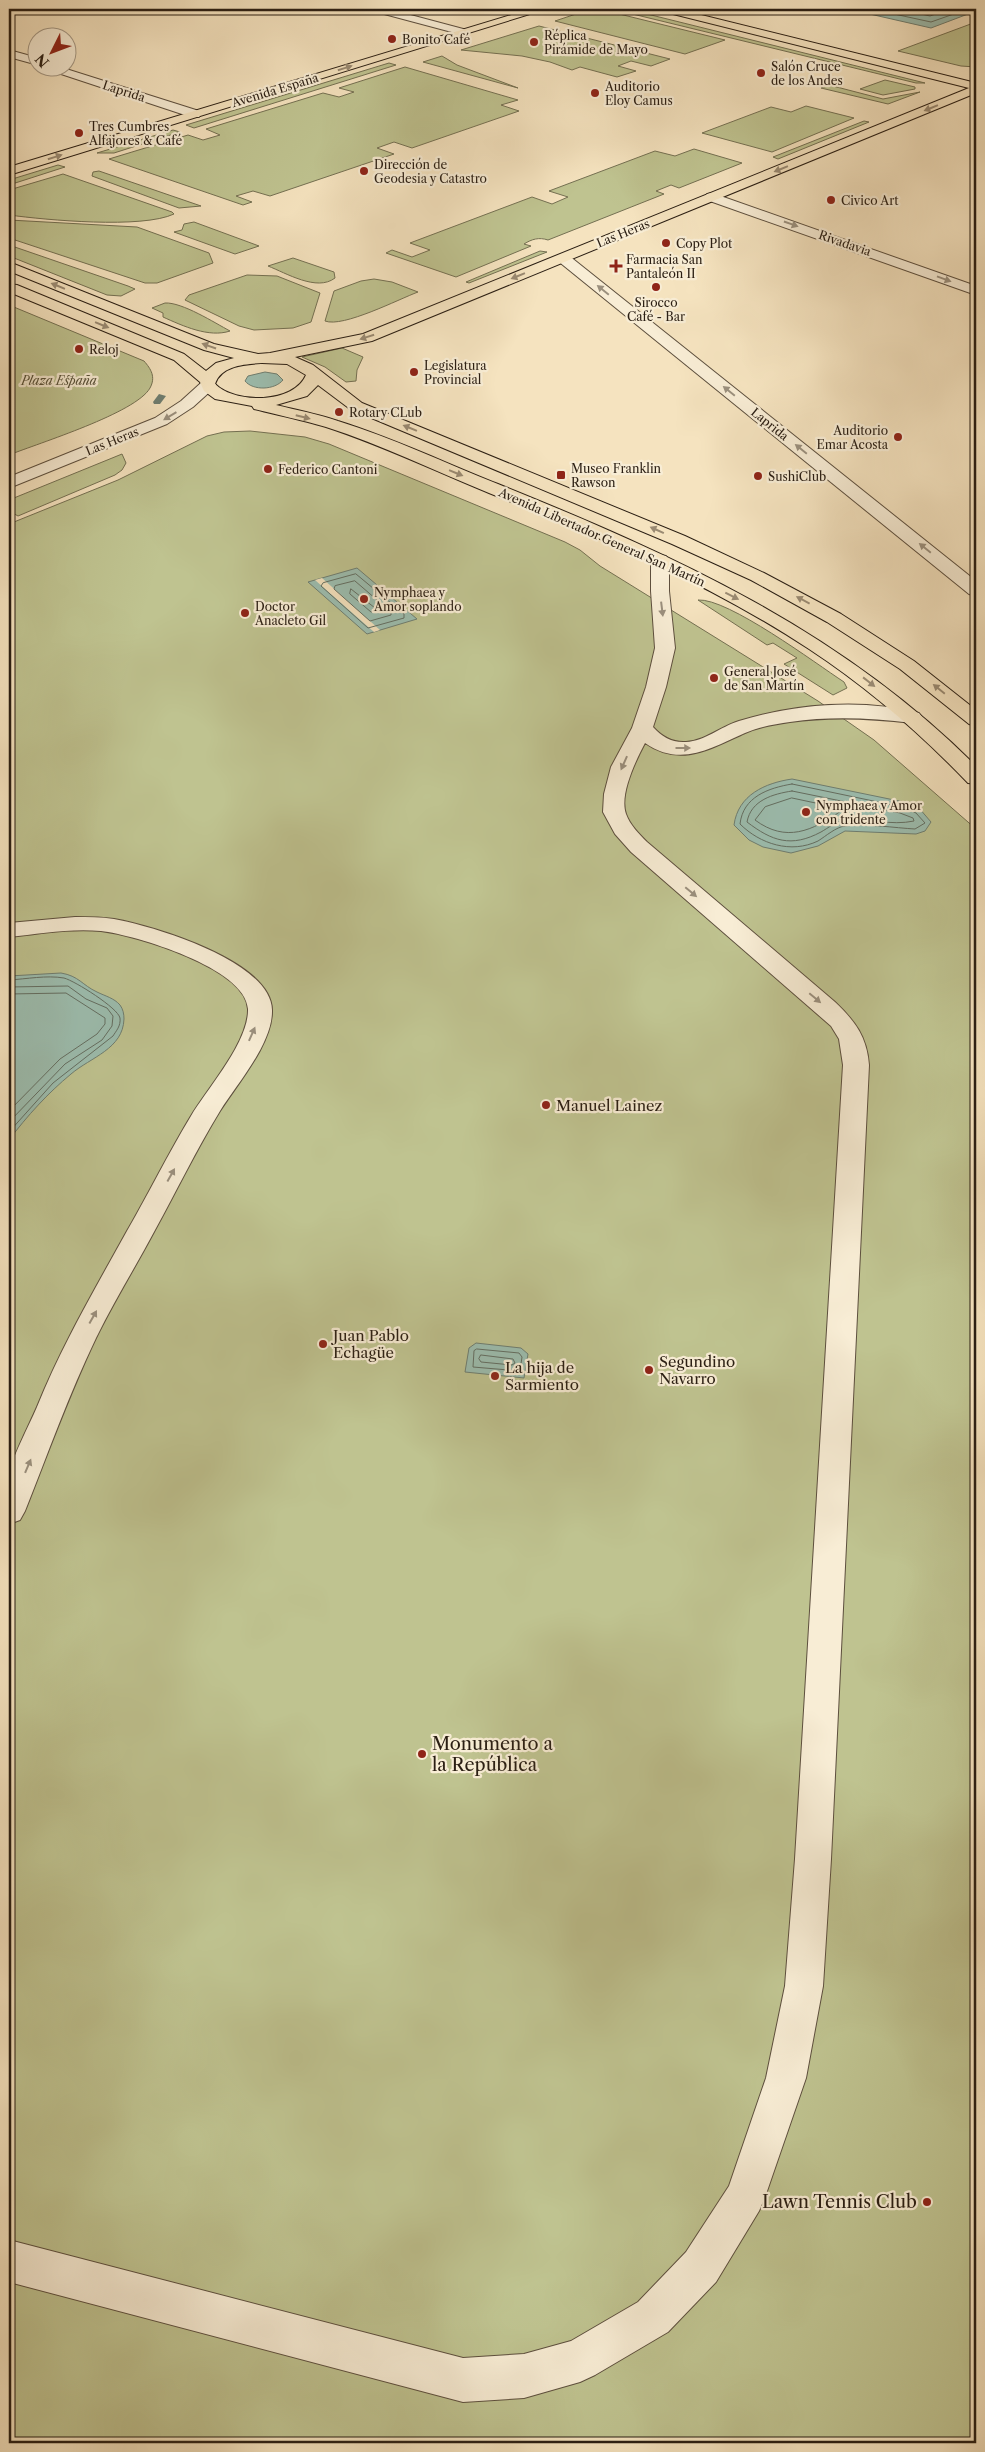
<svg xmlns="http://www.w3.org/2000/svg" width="985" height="2452" font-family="'Libre Caslon Text',serif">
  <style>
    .green { fill: #bfc390; stroke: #747052 }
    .water { fill: #9cbeb0; stroke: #6e7e71 }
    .pier { fill: #f5e3bf }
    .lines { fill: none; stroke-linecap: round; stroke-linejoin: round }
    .shore { stroke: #636e62; stroke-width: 1 }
    .stream { fill: #6e7e71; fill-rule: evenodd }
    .minor-casing { stroke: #5d4f3e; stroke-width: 2 }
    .major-casing { stroke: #2a1e13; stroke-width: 2 }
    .minor { fill: #f8edd5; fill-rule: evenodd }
    .major { fill: #f5e3bf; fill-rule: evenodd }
    .oneway { fill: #9a8a72 }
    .oneway2 { fill: #9b907e }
    .poi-dot { fill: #8f2418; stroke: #f8edd5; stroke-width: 2 }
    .labels { text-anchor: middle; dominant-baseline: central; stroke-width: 4.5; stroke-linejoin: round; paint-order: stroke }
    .far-poi-label { font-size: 12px; fill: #2a1e13; stroke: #f8edd5; text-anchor: start }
    .far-street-label { font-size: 12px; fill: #2a1e13; stroke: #f8edd5 }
    .far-park-label { font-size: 12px; font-style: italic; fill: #575038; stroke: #f8edd5 }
    .poi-label { font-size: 15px; fill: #2a1e13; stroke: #f8edd5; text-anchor: start }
    .near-poi-label { font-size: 18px; fill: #2a1e13; stroke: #f8edd5; text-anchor: start }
  </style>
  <rect width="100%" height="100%" fill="#f5e3bf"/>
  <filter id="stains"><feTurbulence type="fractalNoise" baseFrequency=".004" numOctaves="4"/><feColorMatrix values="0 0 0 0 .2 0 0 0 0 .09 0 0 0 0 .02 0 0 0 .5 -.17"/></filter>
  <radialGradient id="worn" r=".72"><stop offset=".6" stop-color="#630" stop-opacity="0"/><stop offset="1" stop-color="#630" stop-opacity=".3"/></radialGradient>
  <path class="green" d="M612 9H627L925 83H916Z
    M588 10H603L725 40 685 54 555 21Z
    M976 22V67L961 66 898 51Z
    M539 26 670 59 651 66 631 61 618 66 636 71 617 77 580 67 572 70 550 62 522 56 461 50Z
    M442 56 457 65 518 88 423 62Z
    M389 63 396 65 194 128 186 125Z
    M405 67 518 100 501 105 519 111 412 148 394 142 377 148 394 154 270 196 253 191 236 196 252 202 243 205 109 159 188 135 203 140 220 135 206 129 323 93 339 97 354 92 339 88Z
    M885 80 915 87V89L883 95 860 89Z
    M829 85 883 99 920 92 888 104 821 88Z
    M806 106 854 118 772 152 702 133 771 107 791 112Z
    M864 121 869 122 778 159 773 157Z
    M173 130 180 132 114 153H97Z
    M694 149 742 163 679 188 671 185 656 191 664 194 548 240C539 237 532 239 524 244L531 246 456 277 386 253 392 250 412 257 430 250 410 243 532 197 552 204 568 197 549 191 655 151 675 156Z
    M58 165 65 167 9 185V180Z
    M99 171 201 206 179 208 92 176 93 172Z
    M63 174 172 212 174 214C142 229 46 220 9 215V190Z
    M9 220 137 227 209 253 213 263 157 283H145L9 238Z
    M194 222 259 246 235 254 174 232 182 230 184 224Z
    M9 245 128 286 135 289 121 296 107 295 9 256Z
    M540 251 547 252 469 283 466 282Z
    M293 258 334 272 335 278C317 292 286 273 268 266Z
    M247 275 277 276 320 293 311 322 293 328 254 330 239 326 185 300 189 295Z
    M374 279 392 282 418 292C399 299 343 328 325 321L334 291 361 281Z
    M165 303C182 302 215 323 230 331 209 338 183 326 163 317V313L152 308Z
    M9 305 144 361C151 369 156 377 150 388 136 413 39 443 9 455Z
    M342 348 363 357 357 370 356 381 346 382 325 367 302 357Z
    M250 431 305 437 329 444 565 542 580 550 600 566 818 701 874 740 976 829V2443H9V524L118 480 207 436 224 432Z
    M122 454 126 463 122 470 115 475 18 516 9 511V500Z
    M698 600C728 598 815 663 844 682L847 688 833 695 784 664 797 658 773 643 767 645Z"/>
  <path class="water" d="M869 9H976V11L931 28 861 12Z
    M265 372 277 374 283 380C275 390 253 391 245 381L248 376Z
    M357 568 417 619 367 634 308 582Z
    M792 779 904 802 919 808 931 822 925 831 916 834 845 831 818 846 791 853 763 847 749 840 734 825C738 795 765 783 792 779Z
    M61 973C79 976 82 985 97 992 105 996 114 998 120 1005 123 1009 124 1014 124 1019 123 1049 91 1057 71 1074 48 1093 27 1116 9 1140V976Z
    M476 1343 521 1348 528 1354 524 1378 465 1372 469 1348Z"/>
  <path class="pier" d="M322 578 380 630 374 632 315 580Z"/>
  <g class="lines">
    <path class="shore" d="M871 9 931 22 968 9
      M899 9 930 16 950 9
      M356 574 404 614V618L368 628 321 586 323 583Z
      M355 581 391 612V615L370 621 334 589 335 586Z
      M351 589 375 608V612H371L350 594Z
      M792 784 902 807 916 813 925 823 915 829C896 828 863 823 845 826 836 827 826 836 818 841 791 854 760 844 740 824 743 797 768 788 792 784Z
      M792 791 900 813 913 818 914 821C891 826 868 818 845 820 837 821 828 828 821 832 791 848 772 841 747 822 751 800 773 794 792 791Z
      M792 798 839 808 841 811C812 831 786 843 755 820L765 807Z
      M9 980C27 979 46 975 64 978 75 981 118 1008 120 1018 121 1026 116 1031 113 1036L53 1083 9 1132
      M9 987 68 986 86 999 107 1008 113 1016 112 1026 102 1040 65 1064 9 1122
      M9 994 66 993 105 1018V1024L97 1034 60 1059 9 1111
      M477 1349 519 1353 522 1357 520 1371 473 1367 474 1351Z
      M481 1355 513 1359 515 1363 512 1365 481 1362 479 1359Z"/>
    <path class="stream" d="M159 394 166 396 160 404H154L153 402Z"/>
    <defs>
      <path id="minor" d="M372 9H388L467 30 469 32 463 35 373 11Z
        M9 50 38 58V65L9 57Z
        M47 68H63L199 111 201 114 199 117H191L49 70Z
        M712 193 976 286V295L707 200 705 197 707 194Z
        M563 254 568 255 976 581V596L969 594 558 261 556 258Z
        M208 380 214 382 216 385 214 388 193 407 167 424 9 488V477L155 418 181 401 202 382Z
        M660 555 666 556 669 560V591L675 648 666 687 653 727C662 737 672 743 686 742 705 741 720 727 739 721 794 704 862 698 919 713L922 717 919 721 912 723C871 718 831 716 790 722 775 724 759 727 745 733 711 748 681 768 645 743 636 760 619 795 626 814 630 825 639 834 647 842L835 1002C855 1021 867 1037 869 1065L831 1859 823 1986 806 2078 765 2197 759 2211 716 2282 668 2332 595 2375 580 2382 524 2398 463 2402 9 2282V2240L463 2358 524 2354 571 2341 638 2302 686 2252 729 2186 766 2078 785 1986 795 1859 843 1065 839 1039 831 1026 631 852 615 834 603 812 604 794 611 767 632 728 646 687 655 648 651 591V560L654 556Z
        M75 917C88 917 101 917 114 919 153 926 271 961 272 1010 273 1043 237 1084 220 1111 196 1150 177 1190 155 1230 136 1266 114 1301 96 1338 69 1394 48 1453 25 1511L20 1520 9 1524C8 1509 6 1488 9 1473 15 1451 28 1428 37 1407 62 1345 95 1289 127 1231 149 1193 168 1154 191 1116 207 1089 249 1042 248 1009 246 968 135 935 101 931 70 928 39 934 9 937V923Z"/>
      <path id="major" d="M13 9H30L9 16V10Z
        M531 9H546L9 175V167Z
        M660 9H677L976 83V93L372 341 295 357 313 365 362 403 685 536 764 573 841 614 914 661 976 710V726L969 724 900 669 827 622 751 580 672 544 350 409 318 385 307 396 276 405C297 410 318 414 338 421 393 438 445 463 498 484 674 555 840 630 976 766V784L968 783C920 733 867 687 809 649 709 583 599 537 489 493 435 471 382 445 326 427 302 420 278 415 254 409L252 406 215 399 204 391 200 382 174 360 9 292V284L17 285 184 354 206 371 216 363 234 358 204 350 9 271V262L214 344 258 354 270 353 363 334 969 88 661 11ZM262 363 287 364 306 375C294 404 235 404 215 384 221 365 246 364 262 363Z"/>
    </defs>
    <use href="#minor" class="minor-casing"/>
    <use href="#major" class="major-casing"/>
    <use href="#minor" class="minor"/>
    <use href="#major" class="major"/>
  </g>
  <defs><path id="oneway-solid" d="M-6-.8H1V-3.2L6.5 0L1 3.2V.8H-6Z" transform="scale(1.25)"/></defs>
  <g class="oneway">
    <use href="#oneway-solid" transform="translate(345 68) rotate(-17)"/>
    <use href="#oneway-solid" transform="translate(931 108) rotate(158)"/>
    <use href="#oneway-solid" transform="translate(55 157) rotate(-17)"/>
    <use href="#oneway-solid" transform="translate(781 169) rotate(158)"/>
    <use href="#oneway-solid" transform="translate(518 276) rotate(158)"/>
    <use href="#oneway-solid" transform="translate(58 286) rotate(-158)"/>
    <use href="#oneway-solid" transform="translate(102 325) rotate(22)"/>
    <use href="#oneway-solid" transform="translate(367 337) rotate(162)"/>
    <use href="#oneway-solid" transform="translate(209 346) rotate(-161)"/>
    <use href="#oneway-solid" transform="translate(303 417) rotate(14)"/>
    <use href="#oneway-solid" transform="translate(410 428) rotate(-158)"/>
    <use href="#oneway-solid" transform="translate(456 473) rotate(22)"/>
    <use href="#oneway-solid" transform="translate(657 530) rotate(-156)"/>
    <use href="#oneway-solid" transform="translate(732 596) rotate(27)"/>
    <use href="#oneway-solid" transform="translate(803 600) rotate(-152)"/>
    <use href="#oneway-solid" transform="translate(869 682) rotate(38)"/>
    <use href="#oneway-solid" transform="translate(939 689) rotate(-141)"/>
  </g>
  <g class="oneway2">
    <use href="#oneway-solid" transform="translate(791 224) rotate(19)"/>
    <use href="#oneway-solid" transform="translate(944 279) rotate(20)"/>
    <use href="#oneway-solid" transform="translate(603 290) rotate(-141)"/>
    <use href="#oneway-solid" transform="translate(729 391) rotate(-141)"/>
    <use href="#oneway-solid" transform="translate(170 416) rotate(149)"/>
    <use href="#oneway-solid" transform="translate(801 449) rotate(-141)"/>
    <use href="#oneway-solid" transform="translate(925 548) rotate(-141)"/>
    <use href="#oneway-solid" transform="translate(662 609) rotate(83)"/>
    <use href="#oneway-solid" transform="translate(683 748)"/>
    <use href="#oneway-solid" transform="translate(624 763) rotate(114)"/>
    <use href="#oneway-solid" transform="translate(691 892) rotate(40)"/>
    <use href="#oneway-solid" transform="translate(815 998) rotate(40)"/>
    <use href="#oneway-solid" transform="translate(252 1034) rotate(-66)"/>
    <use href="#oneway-solid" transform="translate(171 1175) rotate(-61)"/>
    <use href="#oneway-solid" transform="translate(93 1317) rotate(-61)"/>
    <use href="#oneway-solid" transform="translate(28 1466) rotate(-67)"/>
  </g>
  <g class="poi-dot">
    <circle cx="392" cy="39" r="5"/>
    <circle cx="534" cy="42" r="5"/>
    <circle cx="761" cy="73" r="5"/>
    <circle cx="595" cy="93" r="5"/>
    <circle cx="79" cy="133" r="5"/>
    <circle cx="364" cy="171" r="5"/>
    <circle cx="831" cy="200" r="5"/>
    <circle cx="666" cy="243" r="5"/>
    <path d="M613.5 258.5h5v5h5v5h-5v5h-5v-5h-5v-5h5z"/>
    <circle cx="656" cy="287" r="5"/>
    <circle cx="79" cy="349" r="5"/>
    <circle cx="414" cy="372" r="5"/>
    <circle cx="339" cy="412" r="5"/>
    <circle cx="898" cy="437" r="5"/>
    <circle cx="268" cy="469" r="5"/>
    <rect x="556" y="470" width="10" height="10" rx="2.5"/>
    <circle cx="758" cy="476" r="5"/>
    <circle cx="364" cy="599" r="5"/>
    <circle cx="245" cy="613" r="5"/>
    <circle cx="714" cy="678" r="5"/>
    <circle cx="806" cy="812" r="5"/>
    <circle cx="546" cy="1105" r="5"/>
    <circle cx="323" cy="1344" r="5"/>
    <circle cx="649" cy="1370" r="5"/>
    <circle cx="495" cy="1376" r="5"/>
    <circle cx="422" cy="1754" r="5"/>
    <circle cx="927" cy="2202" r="5"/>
  </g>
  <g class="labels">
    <g class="far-poi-label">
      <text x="544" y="35">Réplica<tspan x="544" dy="14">Pirámide de Mayo</tspan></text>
      <text x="402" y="39">Bonito Café</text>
      <text x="771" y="66">Salón Cruce<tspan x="771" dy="14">de los Andes</tspan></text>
      <text x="605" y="86">Auditorio<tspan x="605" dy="14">Eloy Camus</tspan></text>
      <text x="89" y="126">Tres Cumbres<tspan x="89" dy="14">Alfajores &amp; Café</tspan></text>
      <text x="374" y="164">Dirección de<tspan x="374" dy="14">Geodesia y Catastro</tspan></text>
      <text x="841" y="200">Civico Art</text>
      <text x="676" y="243">Copy Plot</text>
      <text x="626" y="259">Farmacia San<tspan x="626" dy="14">Pantaleón II</tspan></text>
      <text x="656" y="302" text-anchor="middle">Sirocco<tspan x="656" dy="14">Café - Bar</tspan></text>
      <text x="89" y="349">Reloj</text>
      <text x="424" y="365">Legislatura<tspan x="424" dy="14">Provincial</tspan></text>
      <text x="349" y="412">Rotary CLub</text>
      <text x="888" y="430" text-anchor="end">Auditorio<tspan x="888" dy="14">Emar Acosta</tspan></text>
      <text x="571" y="468">Museo Franklin<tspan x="571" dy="14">Rawson</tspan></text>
      <text x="278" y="469">Federico Cantoni</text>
      <text x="768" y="476">SushiClub</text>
      <text x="374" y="592">Nymphaea y<tspan x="374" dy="14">Amor soplando</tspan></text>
      <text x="255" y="606">Doctor<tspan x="255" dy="14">Anacleto Gil</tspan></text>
      <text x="724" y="671">General José<tspan x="724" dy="14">de San Martín</tspan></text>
      <text x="816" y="805">Nymphaea y Amor<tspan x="816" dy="14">con tridente</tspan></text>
    </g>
    <g class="far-street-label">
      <text transform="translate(275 90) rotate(-17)">Avenida España</text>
      <text transform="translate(124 91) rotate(18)">Laprida</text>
      <text transform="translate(623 233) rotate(-22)">Las Heras</text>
      <text transform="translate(845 243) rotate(19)">Rivadavia</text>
      <text transform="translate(770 424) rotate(39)">Laprida</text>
      <text transform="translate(112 441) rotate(-22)">Las Heras</text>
      <text transform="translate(602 537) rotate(24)">Avenida Libertador General San Martín</text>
    </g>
    <g class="far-park-label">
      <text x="59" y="380">Plaza España</text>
    </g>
    <g class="poi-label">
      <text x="556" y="1105">Manuel Lainez</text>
      <text x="333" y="1335">Juan Pablo<tspan x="333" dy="17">Echagüe</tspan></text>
      <text x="659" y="1361">Segundino<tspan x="659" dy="17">Navarro</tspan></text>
      <text x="505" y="1367">La hija de<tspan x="505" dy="17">Sarmiento</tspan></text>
    </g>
    <g class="near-poi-label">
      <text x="432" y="1744">Monumento a<tspan x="432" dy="21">la República</tspan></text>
      <text x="917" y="2202" text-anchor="end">Lawn Tennis Club</text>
    </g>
  </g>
  <rect width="985" height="2452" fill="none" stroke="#f5e3bf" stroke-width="30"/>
  <rect x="10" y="10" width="965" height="2432" fill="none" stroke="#2a1e13" stroke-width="2.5"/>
  <rect x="15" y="15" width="955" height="2422" fill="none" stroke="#2a1e13"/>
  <g transform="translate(52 52) rotate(228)"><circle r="24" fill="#f8edd5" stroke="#a69a87"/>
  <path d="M0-4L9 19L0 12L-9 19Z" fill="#8f2418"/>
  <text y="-8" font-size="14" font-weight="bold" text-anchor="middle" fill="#2a1e13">N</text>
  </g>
  <rect width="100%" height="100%" filter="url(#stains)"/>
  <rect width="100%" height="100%" fill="url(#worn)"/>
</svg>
